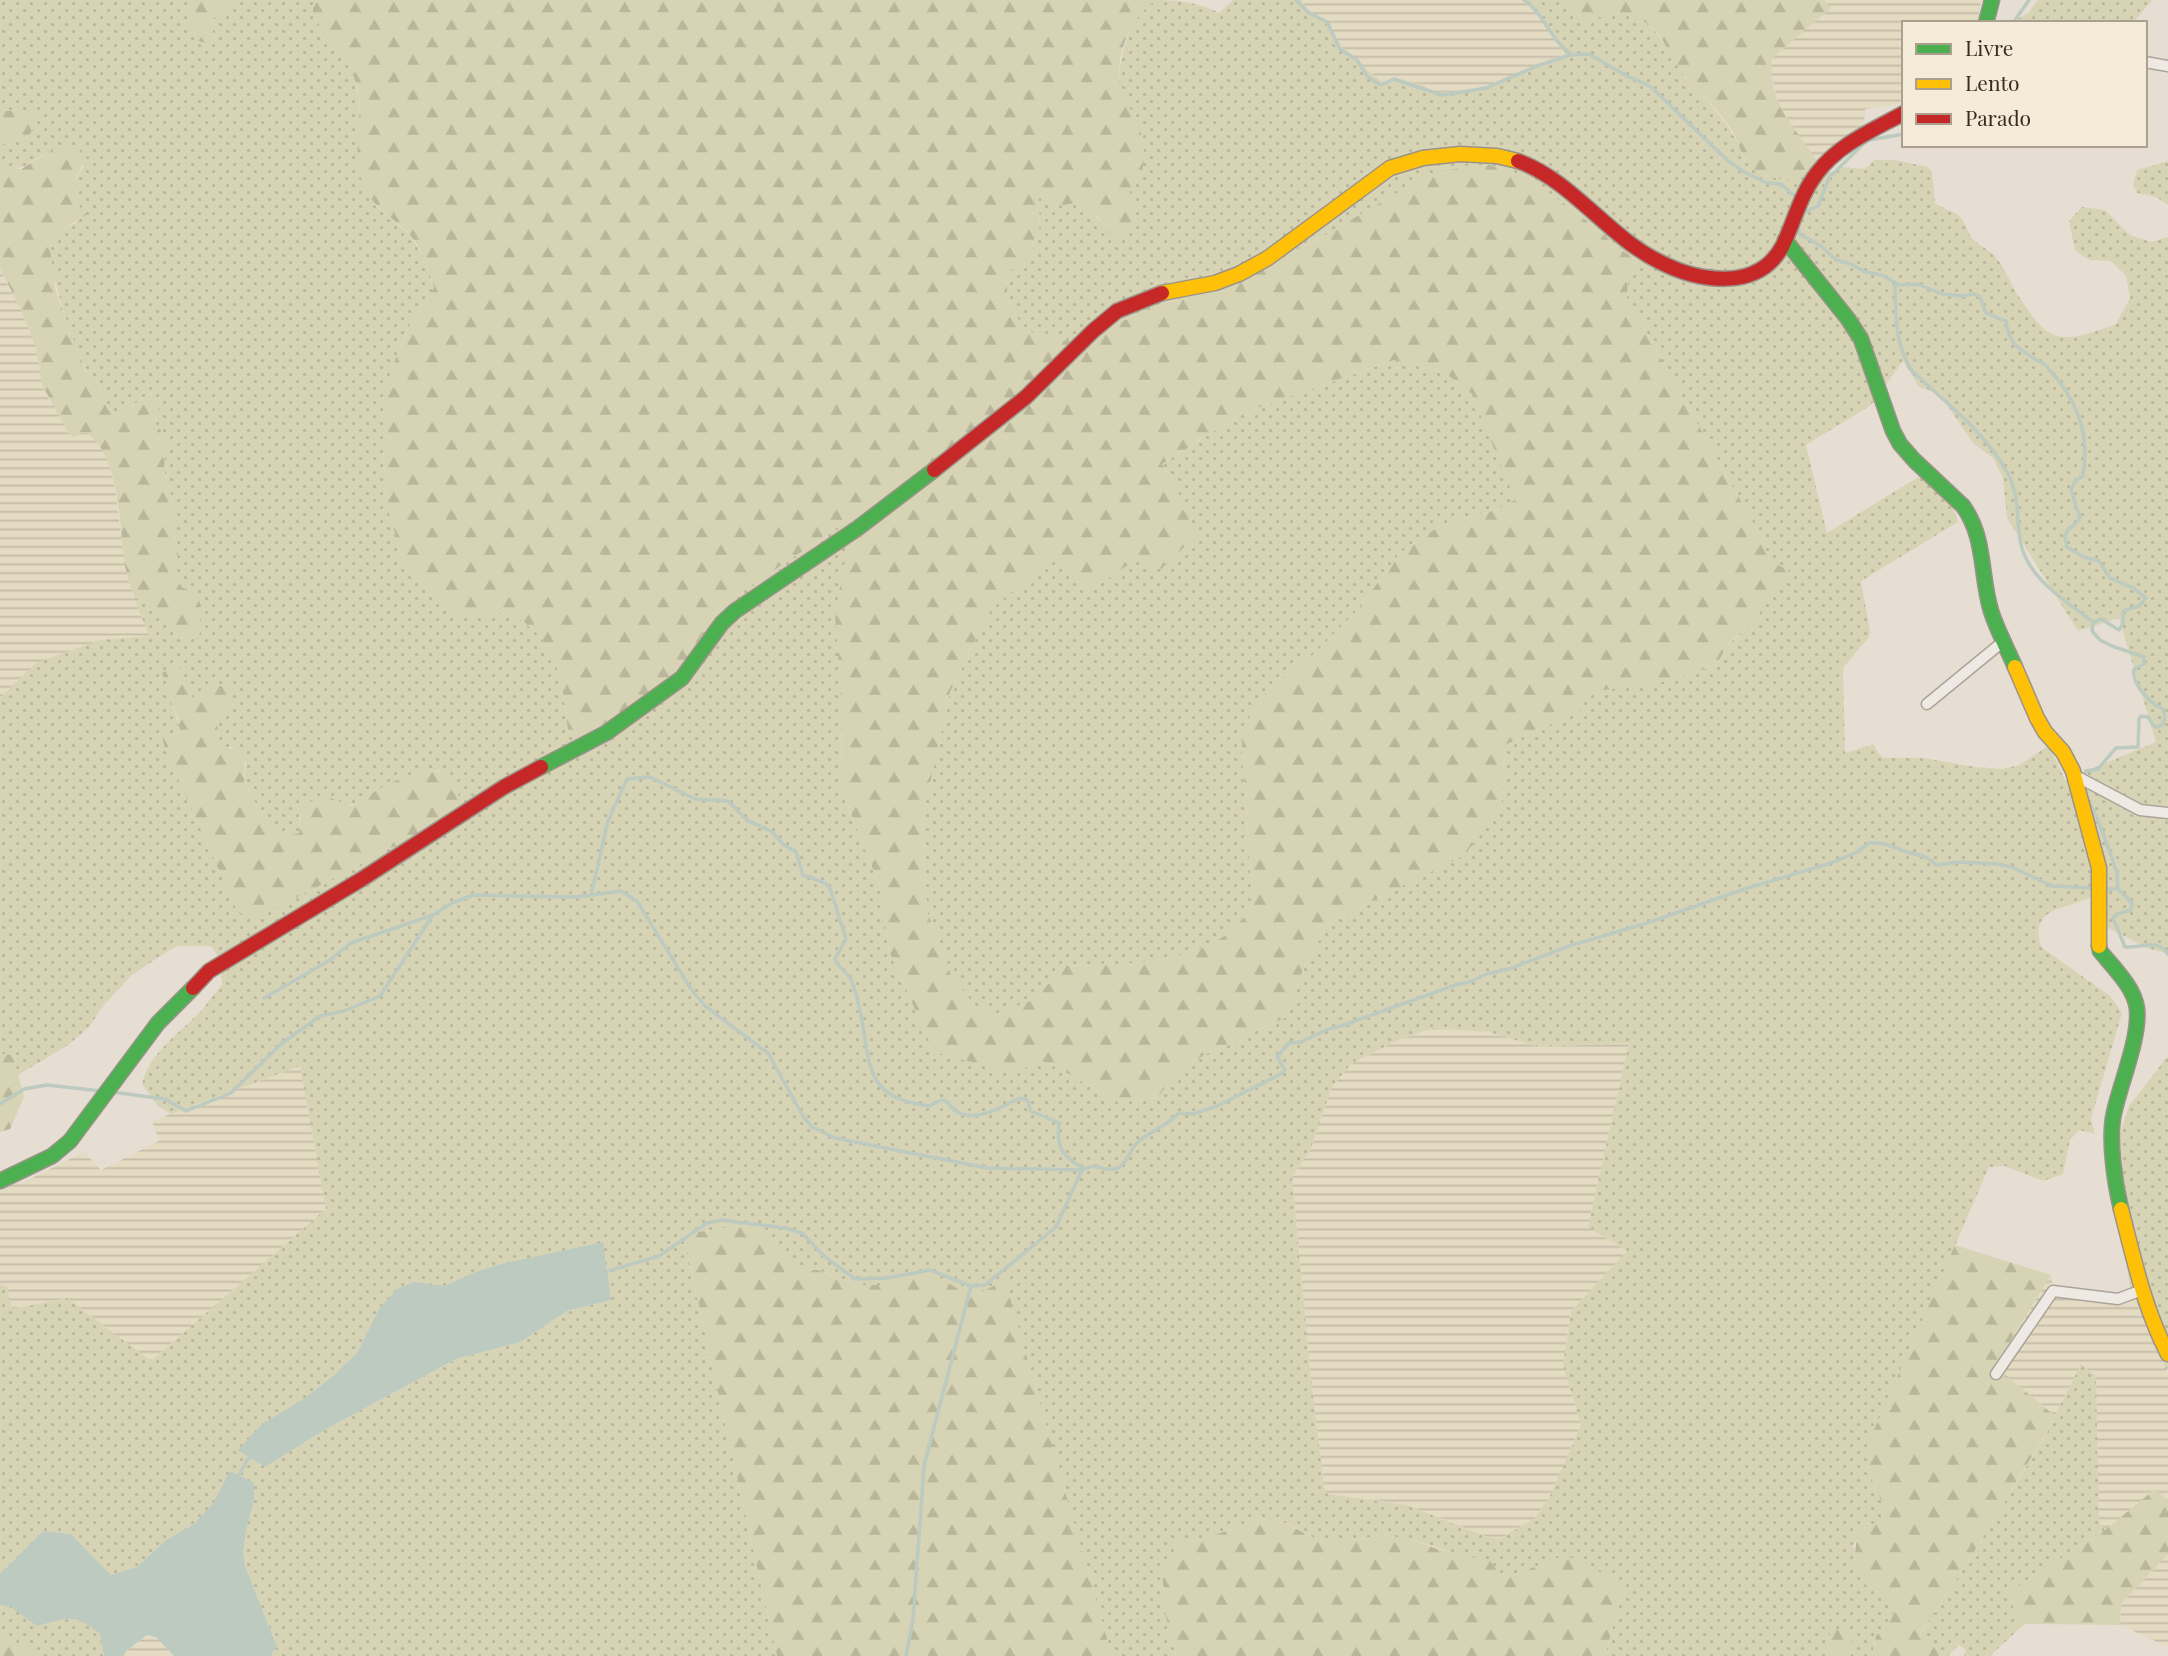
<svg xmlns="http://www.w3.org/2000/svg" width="2168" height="1656" font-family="'Playfair Display',serif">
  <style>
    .farmland { fill: url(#farmland-rules) }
    .grass { fill: url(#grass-dots); fill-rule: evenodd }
    .forest { fill: url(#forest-firs); fill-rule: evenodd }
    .water { fill: #bccac0 }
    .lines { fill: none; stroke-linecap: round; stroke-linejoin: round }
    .stream { stroke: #bccac0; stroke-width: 3.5 }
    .street-casing { stroke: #aca39a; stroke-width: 13 }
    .fast-casing { stroke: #9b938a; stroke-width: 17 }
    .slow-casing { stroke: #9b938a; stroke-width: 17 }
    .jam-casing { stroke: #9b938a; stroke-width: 17 }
    .street { stroke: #eeeae3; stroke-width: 10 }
    .fast { stroke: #4caf50; stroke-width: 14 }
    .slow { stroke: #ffc107; stroke-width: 14 }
    .jam { stroke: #c62828; stroke-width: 14 }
  </style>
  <defs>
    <pattern id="farmland-rules" width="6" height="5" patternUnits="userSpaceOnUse" patternTransform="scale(1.75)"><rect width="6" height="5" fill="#e4dbc3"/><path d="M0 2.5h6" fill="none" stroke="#c4bca7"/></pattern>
    <pattern id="grass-dots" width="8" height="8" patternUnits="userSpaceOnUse" patternTransform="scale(1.75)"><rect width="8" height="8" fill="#d7d4b5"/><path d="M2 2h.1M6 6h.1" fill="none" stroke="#b9b69b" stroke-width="1.8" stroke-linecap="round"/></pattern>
    <pattern id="forest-firs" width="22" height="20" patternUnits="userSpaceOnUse" patternTransform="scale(1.75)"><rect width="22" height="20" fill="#d7d4b5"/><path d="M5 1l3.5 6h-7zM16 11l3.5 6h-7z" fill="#b9b69b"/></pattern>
  </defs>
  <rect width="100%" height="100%" fill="#e6ded2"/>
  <path class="farmland" d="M1302 0H1526L1539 13 1566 54 1481 90 1437 93 1420 84 1406 81 1383 83 1339 45 1330 33 1327 23 1309 14Z
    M1824 0H1981L1978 23H1904V98L1896 105 1865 109 1864 125 1855 137 1818 163 1780 111 1770 70 1772 58 1830 8Z
    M0 270 21 309 36 348 42 385 48 398 58 410 69 434 74 437 85 432 93 436 107 458 114 483 126 569 149 636 138 638 6 694 0 698Z
    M1433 1028 1489 1032 1539 1047 1629 1043 1588 1227 1627 1251 1571 1311 1563 1365 1581 1425 1551 1494 1534 1519 1499 1539 1485 1536 1426 1512 1383 1501 1327 1495 1324 1487 1310 1369 1292 1176 1310 1151 1332 1087 1351 1064 1398 1040Z
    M300 1066 326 1209 151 1361 67 1298 12 1309 7 1286 0 1285V1187L24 1182 84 1152 101 1170 159 1141 152 1121Z
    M2051 1275 2053 1288 2081 1293 2131 1295 2157 1341 2168 1375V1501L2155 1489 2105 1530 2099 1523 2096 1376 2081 1364 2055 1416 1995 1366Z
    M2168 1554V1647L2120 1625 2121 1604Z
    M147 1635 156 1637 174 1656H124L126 1651Z"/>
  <path class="grass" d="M0 0H186L190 4V14L215 39 212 29 214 17 234 4 235 0H318L313 7V18L340 49 352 70 359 98V125L374 204 410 235 426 261 434 289 409 327 393 365 383 450 387 505 405 569 449 609 460 614 512 613C522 621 534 629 542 639 562 663 564 700 568 730L585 737 625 708 702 633 718 608 854 516 836 614 841 696 842 791 880 887 889 951 934 1051 1017 1074 1036 1060 1051 1064 1118 1102 1157 1098 1175 1075 1204 1055 1287 1017 1302 972 1326 926 1380 897 1501 811 1505 745 1579 711 1582 693 1673 680 1716 665 1730 643 1754 621 1770 562 1761 537 1627 298 1628 277 1637 265 1636 261 1576 212 1525 176 1487 164 1322 237 1223 287 1150 307 1098 334 1072 342 1027 331C1011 311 1001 296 1011 270L1030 260 1034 235 1040 226 1038 194C1043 197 1049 201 1054 202 1077 207 1084 195 1099 221L1130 198V189C1137 181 1145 149 1142 138 1138 120 1123 103 1120 84 1117 61 1132 6 1158 0 1179 0 1201 3 1219 13L1233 0H1302L1309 14 1324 18 1330 33 1339 45 1383 83 1406 81 1420 84 1437 93 1481 90 1566 54 1539 13 1526 0H1565L1582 19C1600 19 1617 10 1635 17 1658 27 1667 49 1680 69 1684 77 1692 83 1698 90 1717 112 1736 132 1745 161L1801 177 1828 155 1822 170 1836 172 1841 167 1865 169 1874 160H1894L1928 167 1932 172 1935 203C1942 209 1951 209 1958 215 1966 222 1967 231 1972 238 1979 246 1990 250 1997 259 2005 268 2009 281 2016 292 2049 345 2059 345 2116 324L2130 298 2126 276 2111 261 2090 260 2075 251 2069 221 2082 207 2105 210 2130 235 2151 242 2168 237V954L2147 948 2097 922 2091 897C2066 910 2029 906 2041 947L2110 996 2122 1013 2091 1119 2095 1134 2079 1130 2070 1140 2063 1174 2043 1181 2005 1166 1989 1167 1868 1446C1868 1454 1867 1462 1869 1469 1872 1488 1888 1500 1881 1522L1873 1524 1867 1523 1853 1546 1879 1595 1890 1599 1895 1608 1891 1620 1876 1636 1872 1656H1850L1851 1652 1831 1631 1827 1656H1605L1622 1591 1563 1556 1503 1579 1459 1555 1411 1539 1380 1535 1356 1540 1338 1538 1319 1541 1286 1523 1261 1519 1203 1539 1179 1542 1162 1572 1166 1617 1176 1656H1112L1005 1281 976 1295 958 1290 933 1273H902L883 1285H855L819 1270 796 1269 747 1225 683 1234 777 1656H270L277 1647 245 1566 243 1552 246 1531 230 1472 214 1502 194 1524 166 1540 137 1567 111 1575 71 1534 43 1531 0 1574V1285L7 1286 12 1309 67 1298 151 1361 326 1209 300 1066 171 1114 158 1106 142 1084C149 1053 180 1033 201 1011 208 1002 215 993 222 985L221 961 211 946H177L160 956 132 975 104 1005 89 1027 68 1045 18 1075 13 1056 0 1054V698L36 663 100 640 149 636 134 598C163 598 169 656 200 634V603L191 590 183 588 173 576V568L178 554 173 524 174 507 164 470 166 439 156 424 158 406 152 392 117 416C100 403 107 400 99 385 95 379 88 375 85 368 75 346 41 257 53 237 58 230 68 226 76 223L78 204 74 182 84 166 46 153C31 162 18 174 0 167V145L28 138 24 111 0 112ZM1903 361 1919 387 1939 393 1973 443 1993 458 2003 478 2007 518 2078 631 2119 618 2156 742 2065 780 2049 745 2020 765 2002 769 1975 767 1924 758H1884L1878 753 1874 744 1845 753 1843 668 1869 637 1870 631 1861 581 1958 522 1953 507 1920 476 1827 533 1806 445 1871 405ZM170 691 200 700 228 706 216 717 220 745 224 748 232 747 246 762 244 782 273 834 288 836 299 833 300 815 363 802 373 792 408 777 439 770 458 785 456 808 401 845 386 849 354 868 258 916 239 913 205 839 160 726 176 738 180 732C178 717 171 705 170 691ZM1433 1028 1489 1032 1539 1047 1629 1043 1588 1227 1627 1251 1571 1311 1563 1365 1581 1425 1551 1494 1534 1519 1499 1539 1485 1536 1407 1505 1327 1494 1324 1487 1310 1369 1292 1176 1310 1151 1332 1087 1351 1064 1398 1040ZM497 1265 610 1300 567 1311 520 1342 456 1359 326 1429 265 1467 239 1450 262 1424 305 1398 333 1376 357 1353 379 1309 415 1282 445 1286 475 1272Z
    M2038 0H2152L2133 23H2011L2028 13Z
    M2168 161V205L2156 197 2137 193 2133 185 2137 170Z
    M1394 360 1445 373 1472 394 1516 500 1496 510 1441 525 1400 553 1354 614 1313 655 1270 687 1241 731 1253 909C1243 918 1233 931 1221 938 1176 966 1117 964 1066 966L1033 1000 996 1014 975 1006 951 975 927 911 922 820 950 692 991 609 1054 556 1089 591 1137 559 1173 480 1162 464 1243 413Z
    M2168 1056V1368L2166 1370 2157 1341 2131 1294 2120 1225 2117 1143 2129 1106Z
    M2081 1364 2096 1376 2099 1522 2105 1530 2007 1593 2014 1608 2018 1630 1990 1656H1964L1966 1650 1959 1645 1948 1656H1946L1920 1635 1967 1563 2044 1438Z
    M0 1605 11 1606 37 1626C68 1618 73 1612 100 1634L104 1656H42L0 1634Z"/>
  <path class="forest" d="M186 0H235V4L214 17 212 29 215 39 210 44 198 41 188 32 190 4Z
    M318 0H1157C1131 15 1114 56 1121 86 1125 105 1141 123 1143 142 1145 155 1143 168 1141 181L1136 182 1130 189 1134 227 1127 237 1112 238C1096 218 1091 195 1062 206L1038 195 1040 226 1032 243 1035 253 1030 260 1011 270C1001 296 1011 311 1027 331L1072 342 1098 334 1150 307 1223 287 1322 237 1431 173 1487 164 1525 176 1576 212 1636 261 1637 265 1628 277 1627 298 1761 537 1770 562 1789 570 1754 621 1730 642 1716 665 1673 680 1583 693 1580 711 1505 745 1501 811 1463 856 1380 897 1326 926 1302 972 1287 1017 1204 1055 1175 1075 1157 1098 1118 1102 1051 1064 1036 1060 1017 1074 934 1052 889 951 880 887 842 791 841 696 835 614 853 517 718 608 686 661 672 676 585 737H578L568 730C564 700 562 664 542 639 534 629 522 621 512 613L460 614 449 609 405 569 387 505 383 450 384 393 393 365 409 327 434 288C429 270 423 250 410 235 396 219 376 211 366 190 351 162 361 130 359 100 357 67 334 42 313 18V7ZM1394 360 1445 373 1472 394 1515 500 1496 510 1441 525 1400 553 1354 614 1313 655 1270 687 1241 731 1253 909C1243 918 1232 931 1221 938 1175 966 1117 964 1066 966L1033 1000 996 1014 975 1006 951 975 927 911 922 820 950 692 991 609 1054 557 1089 591 1137 559 1161 569 1197 535 1173 480 1162 464 1243 413Z
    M1565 0H1824L1831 8 1772 58C1767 105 1796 127 1818 163 1813 167 1807 175 1801 177 1785 184 1752 175 1744 158 1739 147 1736 135 1728 125 1715 106 1697 90 1682 72 1669 56 1663 32 1644 22 1620 9 1606 19 1582 19Z
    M4 111H24L35 116 37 121 28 138 0 145V112Z
    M79 147C90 160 79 170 74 182L78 204 86 215 59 231 52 238 50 249 56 292 85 370 99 385 108 409 117 416 153 392 158 406 156 424 166 439 164 470 174 507 173 524 178 554 173 568V576L183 588 191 590 197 595 200 603V634C169 656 163 599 135 598 131 588 127 577 125 566 119 529 121 453 85 432L74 437 69 434 42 385 36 348 21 309 0 269V167L21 169 54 149Z
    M178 665 193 698 199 700 215 686H226L231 691 228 706 216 717 220 745C227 750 237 747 245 753L244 782 273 834 288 836 299 833 302 806 324 795 350 806C361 803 365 798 374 792 390 781 452 755 458 786 460 792 457 802 456 808L401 845 386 849 354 868 258 917 238 913 166 752 159 725 176 737 180 732 178 718 171 703 170 691 162 673Z
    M0 1054 13 1055 24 1097 10 1129 0 1132Z
    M747 1225 761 1229 796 1269 818 1270 855 1285H883L902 1273H933L958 1289 976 1295 1005 1280 1112 1656H777L683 1234Z
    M1955 1245 2051 1275 1995 1366 2055 1416 2044 1437 1967 1563 1920 1634 1946 1656H1872L1876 1636 1891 1620 1895 1607C1890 1598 1883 1598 1874 1592 1850 1575 1853 1548 1861 1523L1873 1524 1881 1522C1888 1500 1872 1488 1869 1469 1867 1462 1868 1454 1867 1446Z
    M2155 1489 2168 1501V1554L2121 1604 2120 1625 2025 1624 2018 1630 2014 1608 2007 1593 2105 1530Z
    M1261 1519 1285 1523 1319 1541 1338 1538 1356 1540 1380 1535 1411 1539 1437 1549 1490 1561 1503 1579 1563 1556 1580 1560 1615 1581 1622 1591 1605 1656H1176L1166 1617 1162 1572 1179 1542 1203 1539Z
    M1841 1628 1848 1630 1853 1637 1850 1656H1827L1831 1631Z
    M0 1634 39 1654 42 1656H0Z"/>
  <path class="water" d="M603 1242 611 1300 567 1311 520 1342 456 1359 326 1429 265 1467 238 1450 262 1424 305 1398 333 1376 357 1353 379 1309 397 1289 415 1282 445 1286 475 1272 497 1265Z
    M230 1471 254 1483V1499L246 1531 243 1552 245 1566 277 1647 270 1656H174L156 1637 147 1635 126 1651 124 1656H104L100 1634C73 1612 68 1618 37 1626L11 1607 0 1605V1574L43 1531 71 1534 111 1575 137 1567 166 1540 194 1524 214 1502Z"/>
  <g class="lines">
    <path class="stream" d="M1296 0 1309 13 1327 22 1340 49 1357 60 1368 77 1381 85 1394 79 1442 95 1457 93 1486 88 1537 66 1570 55 1589 54 1627 76 1650 86 1727 160 1744 172 1767 183 1781 184 1798 199
      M1524 0C1544 13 1550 40 1570 53
      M2013 23 2029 0
      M1904 134 1869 140 1863 144 1829 178 1818 206C1802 213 1797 213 1799 234L1821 246 1836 260 1851 264 1865 272 1882 275 1899 285 1918 284 1942 294 1962 296 1974 294 1980 297 1986 313 2006 321C2009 345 2018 348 2038 361 2042 363 2044 363 2047 367 2077 399 2090 432 2083 476L2075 481 2071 490 2080 518C2072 530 2061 528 2067 547L2084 557 2099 561 2110 578 2133 588 2146 598 2139 606 2123 611V623L2119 630 2101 619 2093 623
      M1895 283C1896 315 1894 343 1912 371 1945 402 1985 432 2007 472 2020 495 2016 516 2020 540 2026 578 2065 600 2093 622
      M2082 778 2086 771 2098 769 2116 748 2138 747 2139 719 2141 716 2148 717 2154 726 2158 727C2165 724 2166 716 2163 709 2150 704 2131 683 2134 669L2144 664V657L2112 646 2100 640 2092 631 2093 623
      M2088 802C2097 812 2112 858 2117 873 2118 879 2117 884 2118 889L2132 903 2131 910 2117 914 2113 918 2125 947C2140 948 2158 938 2168 954
      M2103 889H2118
      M591 895 608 821 627 779 650 777 695 799 728 801 748 821 771 831 784 845 796 852 803 875 825 883 830 888 846 939 835 959C838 967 844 970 849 976 853 983 856 994 858 1002 872 1056 858 1099 930 1106 951 1091 945 1109 962 1114 981 1120 1003 1106 1020 1098L1027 1100 1031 1111 1059 1123C1056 1150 1062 1155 1084 1169
      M264 998 330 960 351 943 433 915
      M112 1092 165 1099 186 1111 231 1093 281 1044 320 1016 344 1011 380 996 433 915 452 903 473 895 576 897 621 891 637 901 691 989 705 1006 768 1053 804 1118 812 1127 835 1138 987 1168 1082 1170
      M0 1104 24 1089 47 1085 101 1091
      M605 1272 659 1256 707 1223 721 1220 785 1228 802 1233 824 1256 855 1279 887 1278 930 1270 971 1286 985 1285 1056 1227 1082 1170C1098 1161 1100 1172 1114 1169 1125 1167 1129 1153 1135 1145 1145 1133 1165 1128 1179 1113L1193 1114 1217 1106 1281 1074 1285 1070 1277 1057 1289 1043 1301 1042 1326 1030 1341 1026 1458 984 1470 982 1487 974 1509 969 1569 946 1644 924 1748 888 1831 863 1857 852 1869 843C1882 842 1892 846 1904 851 1917 856 1926 854 1936 865L1960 862 1999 864 2014 868 2052 886 2095 888
      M237 1479 247 1460 251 1457
      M906 1656 913 1619 924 1466 971 1286"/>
    <defs>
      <path id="street" d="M2145 62 2168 66
        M1927 704 2005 640
        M2074 775 2140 810 2168 813
        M1996 1374 2053 1291 2118 1299 2142 1290"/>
      <path id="fast" d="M1986 23 1992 0
        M1785 240 1848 319 1861 339 1893 431 1900 444 1914 460 1963 506C1986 538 1980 575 1991 611 1997 630 2007 648 2015 667
        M541 767 606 733 682 678 722 623 735 611 858 528 934 470
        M2099 946 2100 951C2113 967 2135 988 2137 1009 2140 1038 2120 1084 2114 1113 2108 1139 2115 1184 2121 1209
        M0 1181 52 1156 70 1141 158 1023 193 988"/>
      <path id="slow" d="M1162 293 1215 283 1239 274 1268 258 1390 168 1423 158 1460 154 1497 156 1518 161
        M2015 667 2037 718 2045 732 2063 752 2073 771 2099 868V946
        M2121 1209C2134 1259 2144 1308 2168 1354"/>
      <path id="jam" d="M1518 161C1573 181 1607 236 1660 262 1699 282 1759 292 1783 245 1795 220 1800 195 1817 173 1839 144 1873 130 1904 113
        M934 470 1026 397 1093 331 1117 311 1162 293
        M193 988 209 971 362 879 504 787 541 767"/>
    </defs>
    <use href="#street" class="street-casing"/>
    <use href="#fast" class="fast-casing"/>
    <use href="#slow" class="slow-casing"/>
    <use href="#jam" class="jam-casing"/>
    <use href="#street" class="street"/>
    <use href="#fast" class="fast"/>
    <use href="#slow" class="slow"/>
    <use href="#jam" class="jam"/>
  </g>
  <rect x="1902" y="21" width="245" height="126" fill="#f5ebd9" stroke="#ab9f8f" stroke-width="2"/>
  <rect x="1916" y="44" width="35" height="10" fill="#4caf50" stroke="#ab9f8f" stroke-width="2"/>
  <text x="1965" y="56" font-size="21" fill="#3b2c21">Livre</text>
  <rect x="1916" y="79" width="35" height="10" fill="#ffc107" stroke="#ab9f8f" stroke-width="2"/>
  <text x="1965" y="91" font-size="21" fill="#3b2c21">Lento</text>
  <rect x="1916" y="114" width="35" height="10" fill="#c62828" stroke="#ab9f8f" stroke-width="2"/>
  <text x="1965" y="126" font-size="21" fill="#3b2c21">Parado</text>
</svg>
